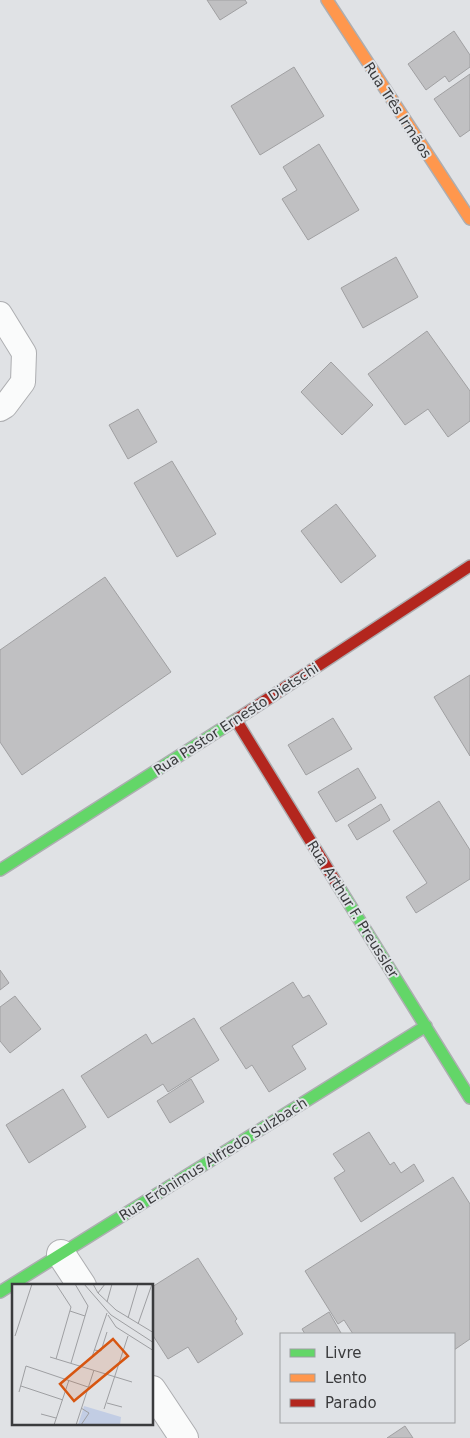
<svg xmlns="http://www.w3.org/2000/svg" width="470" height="1438" font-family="'DejaVu Sans',sans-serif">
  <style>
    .building { fill: #c0c0c2; stroke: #a0a0a2 }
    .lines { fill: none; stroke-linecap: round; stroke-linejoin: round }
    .lane-casing { stroke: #adaeb1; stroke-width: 26 }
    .street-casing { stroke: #adaeb1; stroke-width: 30 }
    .fast-casing { stroke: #adaeb1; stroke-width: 14 }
    .slow-casing { stroke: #adaeb1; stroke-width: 14 }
    .jam-casing { stroke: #adaeb1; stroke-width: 14 }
    .lane { stroke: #fafbfb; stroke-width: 24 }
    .street { stroke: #fafbfb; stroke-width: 28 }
    .fast { stroke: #63d668; stroke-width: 11 }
    .slow { stroke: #ff974d; stroke-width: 11 }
    .jam { stroke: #b3261e; stroke-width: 11 }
    .labels { text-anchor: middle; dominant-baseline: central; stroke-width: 4; stroke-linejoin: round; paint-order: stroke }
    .street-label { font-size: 14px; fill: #3a3b3d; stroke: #dfe2e6 }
    .inset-road { fill: none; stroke: #9e9fa2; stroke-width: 1 }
    .view { fill: #d75611; fill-opacity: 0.15; stroke: #d75611; stroke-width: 2.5 }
    .inset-edge { fill: none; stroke: #3a3b3d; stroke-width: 2.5 }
  </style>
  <rect width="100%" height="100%" fill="#e0e2e5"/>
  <path class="building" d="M207 0H245L247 3 220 20Z
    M454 31 470 55V67L449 82 445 76 426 90 408 64Z
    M294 67 324 116 260 155 231 106Z
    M470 74V130L460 137 434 99Z
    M319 144 359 210 308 240 282 199 297 190 283 167Z
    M396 257 418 297 363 328 341 288Z
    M427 331 470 391V421L448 437 428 409 405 425 368 374Z
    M331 362 373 405 342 435 301 392Z
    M138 409 157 442 128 459 109 425Z
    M172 461 216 534 177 557 134 483Z
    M336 504 376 556 341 583 301 531Z
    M105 577 171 672 22 775 0 742V650Z
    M470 675V756L434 697Z
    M333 718 352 749 306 775 288 745Z
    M358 768 376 798 336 822 318 792Z
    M439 801 470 850V879L416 913 406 897 427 883 393 831Z
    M381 804 390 820 357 840 348 825Z
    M0 970 9 983 0 990Z
    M293 982 303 998 309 995 327 1024 292 1046 306 1069 269 1092 252 1065 246 1069 220 1028Z
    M15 996 41 1029 10 1053 0 1041V1007Z
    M194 1018 219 1060 168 1092 163 1084 108 1118 81 1076 146 1034 152 1044Z
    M191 1079 204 1102 170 1123 157 1101Z
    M63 1089 86 1127 29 1163 6 1125Z
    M369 1132 390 1165 394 1162 401 1173 414 1164 424 1181 361 1222 334 1178 345 1171 333 1154Z
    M453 1177 470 1204V1339L454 1350V1334H353L344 1320 338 1324 305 1271Z
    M198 1258 237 1319 235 1321 243 1334 198 1363 188 1347 168 1359 152 1334V1287Z
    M329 1312 341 1333 339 1334H305L302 1329Z
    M405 1426 413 1438H387Z"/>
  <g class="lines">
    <defs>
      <path id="lane" d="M0 314 24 353 23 382 5 406 0 409"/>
      <path id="street" d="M61 1254 82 1286
        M152 1390 184 1438"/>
      <path id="fast" d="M0 870 237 719
        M337 884 470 1098
        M0 1292 426 1026"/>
      <path id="slow" d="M327 0 470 219"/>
      <path id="jam" d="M237 719 470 566
        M236 720 337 884"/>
    </defs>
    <use href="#lane" class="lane-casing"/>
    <use href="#street" class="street-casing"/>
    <use href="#fast" class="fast-casing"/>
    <use href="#slow" class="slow-casing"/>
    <use href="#jam" class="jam-casing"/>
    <use href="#lane" class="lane"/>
    <use href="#street" class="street"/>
    <use href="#fast" class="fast"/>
    <use href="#slow" class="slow"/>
    <use href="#jam" class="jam"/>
  </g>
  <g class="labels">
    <g class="street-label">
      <text transform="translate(398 110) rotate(57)">Rua Três Irmãos</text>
      <text transform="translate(236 719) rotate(-33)">Rua Pastor Ernesto Dietschi</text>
      <text transform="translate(353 909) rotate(58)">Rua Arthur F. Preussler</text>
      <text transform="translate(213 1159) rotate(-32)">Rua Erônimus Alfredo Sulzbach</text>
    </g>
  </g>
  <g transform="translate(12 1284)">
    <rect width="141" height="141" fill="#e0e2e5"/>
    <path d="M72 122 109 133 108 141H66Z" fill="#c2cde4"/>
    <path class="inset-road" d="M72 0 99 31 142 59M81 0 86 9 93 0M86 9 104 26 142 49M95 18 100 0M58 27 73 32M96 31 104 43 142 67M116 34 126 0M126 40 140 0M3 52 20 0M82 66 89 67 95 48M38 73 120 98M80 73 95 29M44 75 59 23 44 0M59 79 76 22 63 0M9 102 51 116M7 108 14 82 76 103M95 119 110 123M92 125 116 52M29 130 44 134M42 141 57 96M64 141 82 86M69 141 77 129 69 124"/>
    <path class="view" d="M101 55 116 72 62 117 48 100Z"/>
    <rect width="141" height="141" class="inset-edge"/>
  </g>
  <rect x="280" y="1333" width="175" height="90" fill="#dfe2e6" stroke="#9d9fa2"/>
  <rect x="290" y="1349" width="25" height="8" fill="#63d668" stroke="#9d9fa2"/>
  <text x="325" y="1358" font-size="15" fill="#3a3b3d">Livre</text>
  <rect x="290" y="1374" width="25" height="8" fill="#ff974d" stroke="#9d9fa2"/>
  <text x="325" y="1383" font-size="15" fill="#3a3b3d">Lento</text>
  <rect x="290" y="1399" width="25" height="8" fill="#b3261e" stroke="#9d9fa2"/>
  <text x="325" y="1408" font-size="15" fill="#3a3b3d">Parado</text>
</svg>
